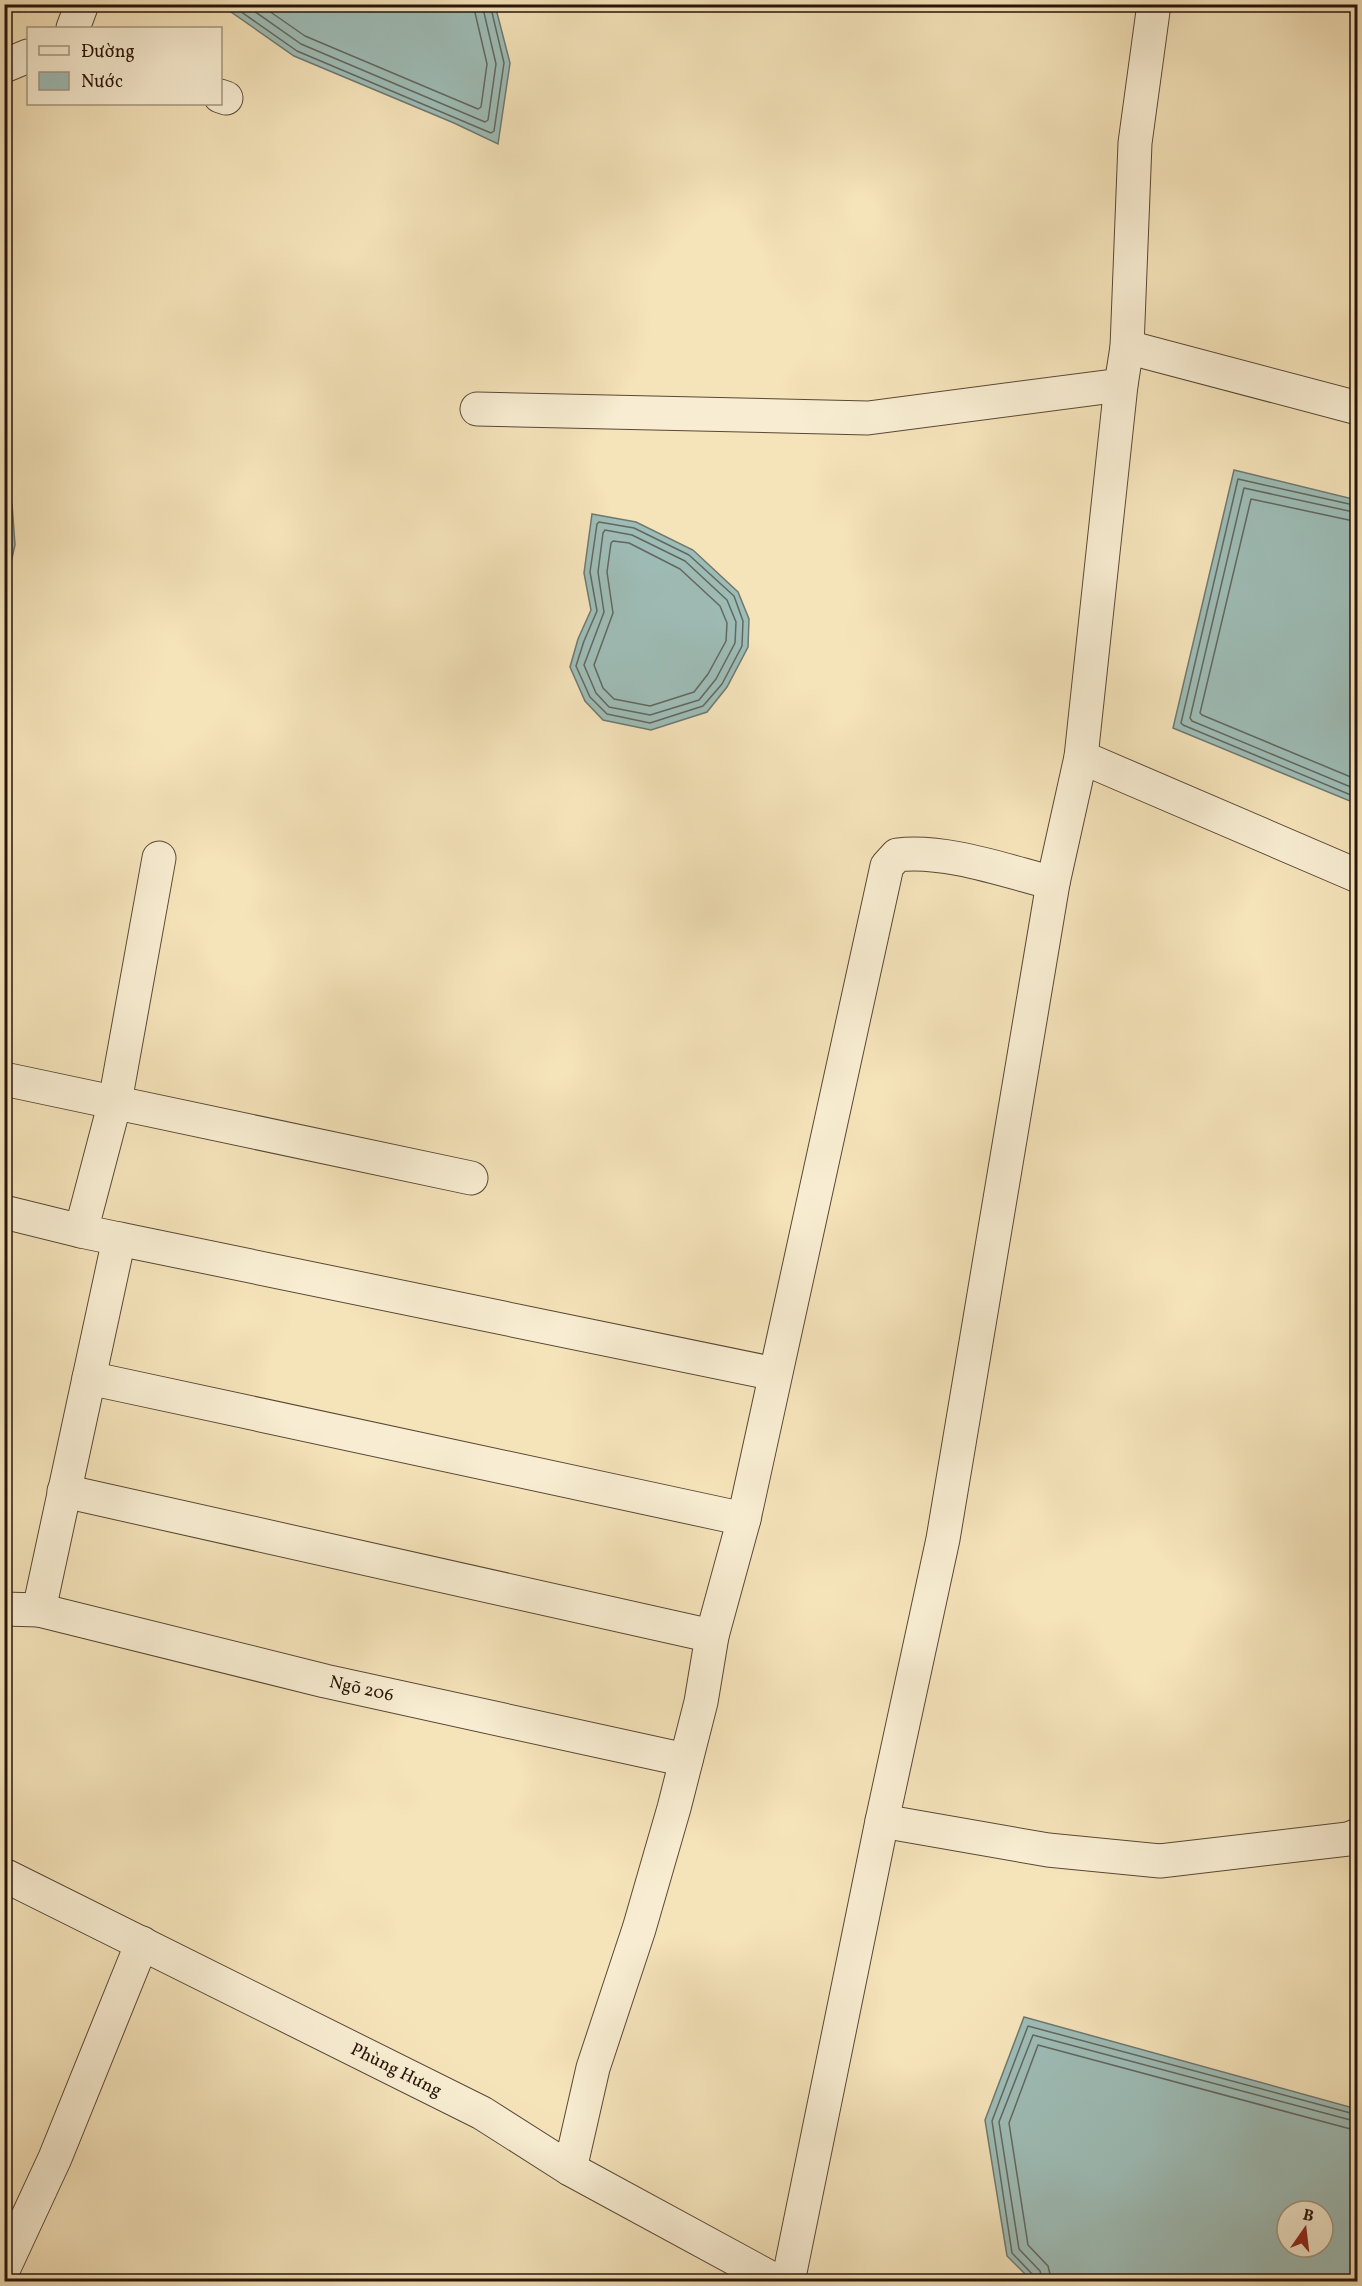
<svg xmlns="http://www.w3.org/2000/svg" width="1362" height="2286" font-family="Vollkorn,serif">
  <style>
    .water { fill: #9ebdb7; stroke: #6e7971; stroke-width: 1.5; fill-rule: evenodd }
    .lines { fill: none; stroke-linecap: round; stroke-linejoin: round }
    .shore { stroke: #626860; stroke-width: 1.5 }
    .minor-casing { stroke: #5a4834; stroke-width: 35 }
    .minor { stroke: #f8edd2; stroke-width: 33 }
    .labels { text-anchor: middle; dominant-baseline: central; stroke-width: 4.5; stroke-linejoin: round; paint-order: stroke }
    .street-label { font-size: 18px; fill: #271408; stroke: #f8edd2 }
  </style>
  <rect width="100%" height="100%" fill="#f5e3ba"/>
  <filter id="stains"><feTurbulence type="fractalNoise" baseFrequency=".00333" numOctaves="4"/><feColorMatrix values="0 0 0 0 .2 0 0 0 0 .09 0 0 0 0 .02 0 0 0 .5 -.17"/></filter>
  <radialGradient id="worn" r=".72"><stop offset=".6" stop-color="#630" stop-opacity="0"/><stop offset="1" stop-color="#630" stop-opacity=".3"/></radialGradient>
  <path class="water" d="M221 5H495L510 63 498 144 454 123 294 56Z
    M1234 470 1357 500V804L1173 728Z
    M4 491 12 504 15 545 5 589Z
    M592 514 636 522 693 550 738 592 749 619 748 647 727 687 707 712 651 730 603 720 585 701 570 667 578 639 591 610 584 573Z
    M1024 2017 1357 2109V2281H1032L1007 2256 985 2120ZM1287 2211H1323V2247H1287Z"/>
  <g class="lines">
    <path class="shore" d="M230 4 297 51 491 133 494 131 504 63 490 4
      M244 4 301 44 485 122 488 120 496 64 482 4
      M259 4 305 36 478 109 481 107 487 64 473 4
      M4 502 9 544 4 563
      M1358 506 1238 479 1181 723 1183 725 1358 798
      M1358 513 1244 488 1190 718 1192 721 1358 790
      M599 522 634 528 689 555 734 596 743 621 742 646 722 684 703 706 650 723 607 714 590 697 576 666 584 641 597 611 590 572 597 524Z
      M1358 522 1251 499 1200 713 1202 715 1358 780
      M605 530 632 535 685 561 727 600 736 622 735 643 716 679 699 700 650 715 609 707 596 693 584 665 604 612 598 572 603 533Z
      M613 541 629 543 680 569 720 606 727 623 726 641 708 674 694 692 650 706 614 699 603 688 594 665 613 613 607 572 611 543Z
      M1036 2282 1034 2276 1012 2253 992 2121 1028 2026 1358 2115
      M1043 2282 1040 2271 1019 2249 999 2122 1033 2035 1358 2122
      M1052 2282 1048 2266 1028 2245 1009 2123 1038 2045 1358 2131"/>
    <defs>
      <g id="minor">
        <path d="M73 28 82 4"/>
        <path d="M4 66 28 56"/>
        <path d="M220 96 226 98"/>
        <path d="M1127 347 1358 408"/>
        <path d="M477 409 868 418 1121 385"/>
        <path d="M1081 757 1358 876"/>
        <path d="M4 1079 471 1178"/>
        <path d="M4 1212 81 1231"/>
        <path d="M119 1239 775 1374"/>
        <path d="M89 1378 744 1519"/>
        <path d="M64 1491 712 1636"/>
        <path d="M4 1609 39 1610 119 1239 81 1231 115 1102 159 858"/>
        <path id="s1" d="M39 1610 325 1681 686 1760"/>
        <path d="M882 1821 1048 1850 1160 1861 1348 1839 1358 1835"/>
        <path id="s2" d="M4 1875 482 2113 570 2169 778 2282"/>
        <path d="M570 2169 593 2068 639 1929 674 1808 701 1702 712 1636 744 1519 887 866 897 855C945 849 1006 871 1053 883"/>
        <path d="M4 2268 55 2158 142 1943"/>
        <path d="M788 2282 882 1821 943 1539 1053 883 1081 757 1121 385 1127 347 1135 143 1154 4"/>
      </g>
    </defs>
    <use href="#minor" class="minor-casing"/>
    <use href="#minor" class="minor"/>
  </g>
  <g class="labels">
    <g class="street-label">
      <text stroke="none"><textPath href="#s1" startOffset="332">Ngõ 206</textPath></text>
      <text stroke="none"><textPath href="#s2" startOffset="438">Phùng Hưng</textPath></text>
    </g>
  </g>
  <rect width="1362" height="2286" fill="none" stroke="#f5e3ba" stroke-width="24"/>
  <rect x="6" y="6" width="1350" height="2274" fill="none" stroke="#271408" stroke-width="3"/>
  <rect x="12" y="12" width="1338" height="2262" fill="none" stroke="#271408" stroke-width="1.5"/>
  <rect x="27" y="27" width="195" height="78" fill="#f8edd2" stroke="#a49681" stroke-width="1.5"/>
  <rect x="39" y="46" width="30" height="9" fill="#f8edd2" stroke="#a49681" stroke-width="1.5"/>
  <text x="81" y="57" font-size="18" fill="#271408">Đường</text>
  <rect x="39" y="72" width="30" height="18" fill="#9ebdb7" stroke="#a49681" stroke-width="1.5"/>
  <text x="81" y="87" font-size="18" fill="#271408">Nước</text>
  <g transform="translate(1305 2229) rotate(14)"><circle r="28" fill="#f8edd2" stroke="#a49681" stroke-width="1.5"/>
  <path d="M0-4.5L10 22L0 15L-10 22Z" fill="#8f2418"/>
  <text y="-9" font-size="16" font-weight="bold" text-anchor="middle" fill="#271408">B</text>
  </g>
  <rect width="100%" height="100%" filter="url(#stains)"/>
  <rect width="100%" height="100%" fill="url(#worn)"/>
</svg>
